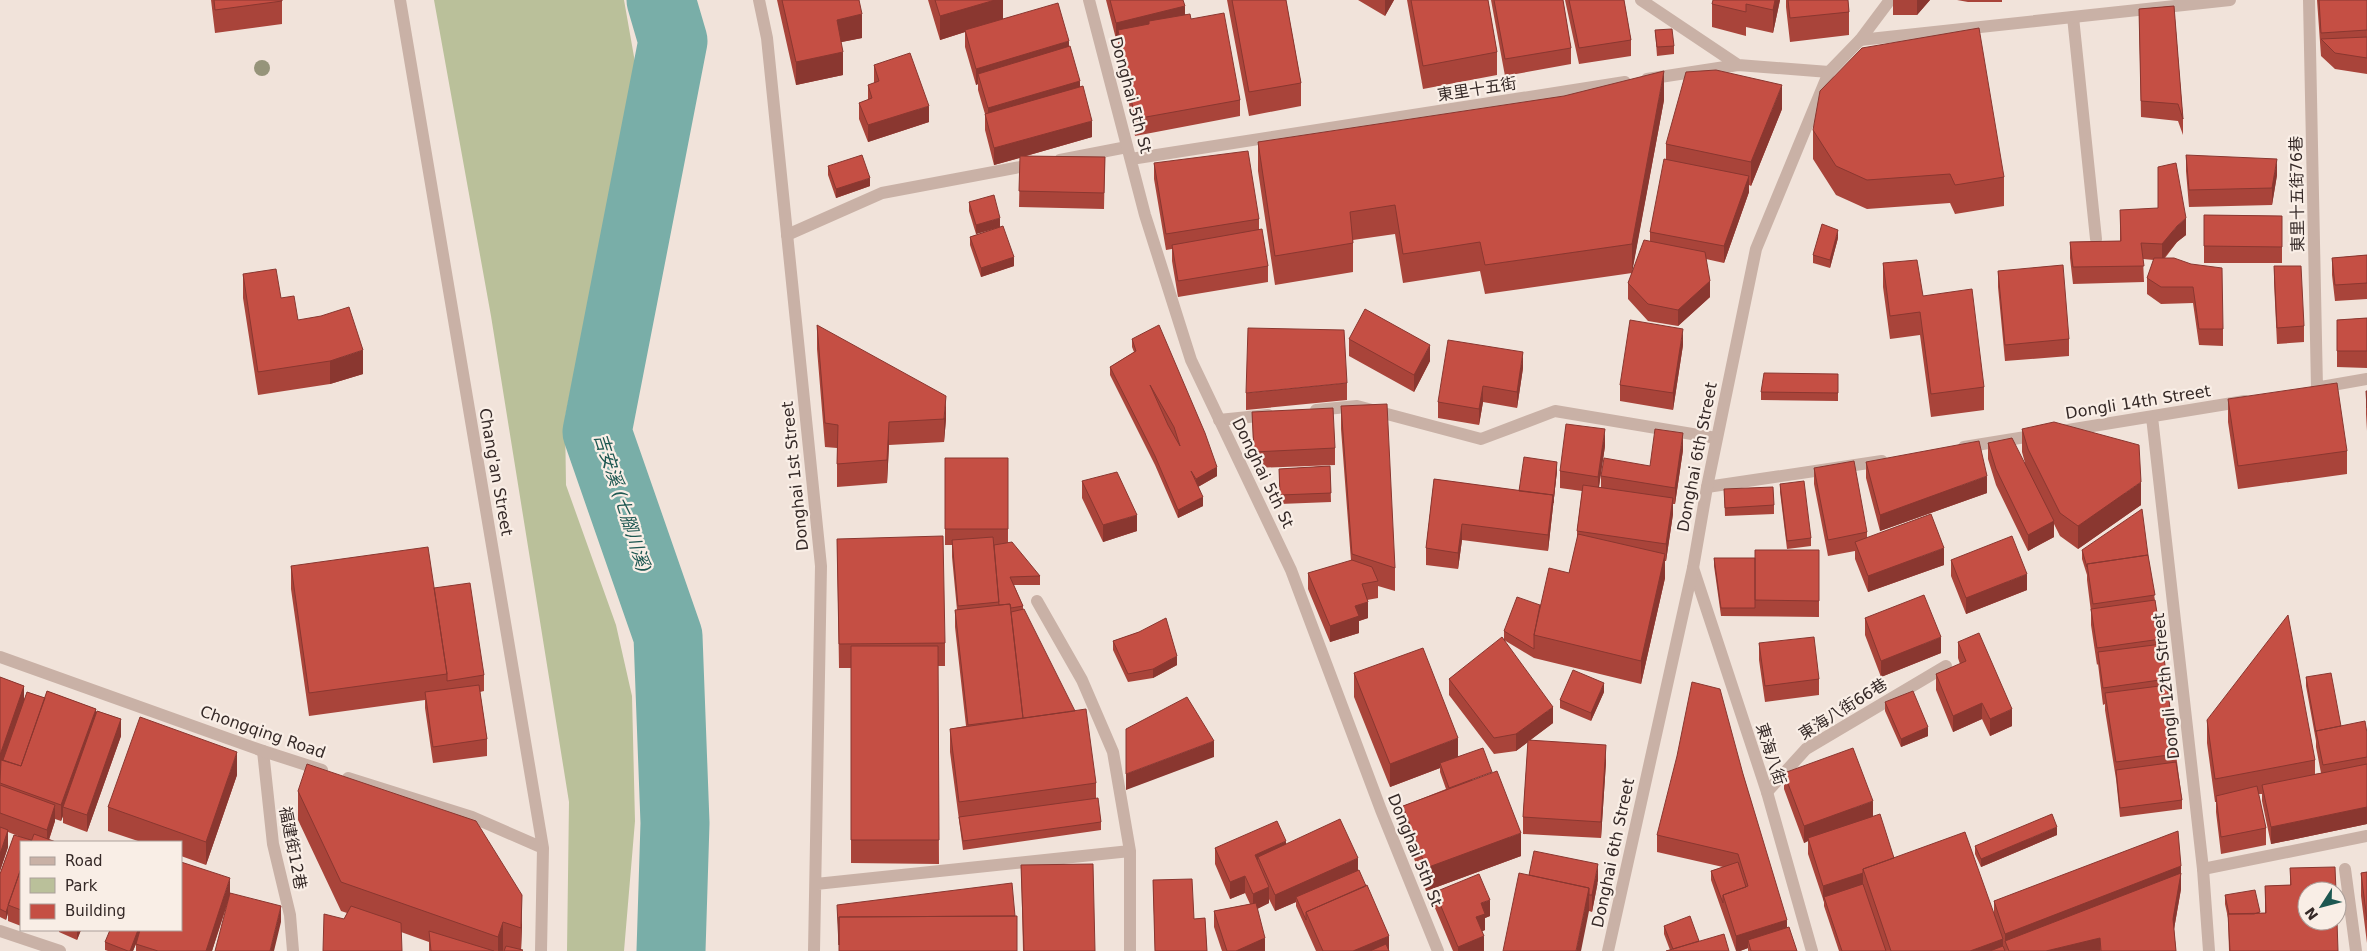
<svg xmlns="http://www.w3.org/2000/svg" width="2367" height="951" font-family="'DejaVu Sans','Noto Sans TC',sans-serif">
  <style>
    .green { fill: #bac09a }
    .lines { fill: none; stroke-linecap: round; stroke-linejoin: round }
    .river { stroke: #79aea8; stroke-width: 69 }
    .service { stroke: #c9b1a6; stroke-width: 12 }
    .minor { stroke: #c9b1a6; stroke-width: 12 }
    .tertiary { stroke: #c9b1a6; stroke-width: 12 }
    .tree { fill: #96947a }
    .wall { fill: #a9443a }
    .shaded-wall { fill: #8a3730 }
    .building { fill: #c54f44; stroke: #8a3730; fill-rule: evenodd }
    .labels { text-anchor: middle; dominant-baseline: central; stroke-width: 4.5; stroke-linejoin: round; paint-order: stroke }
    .street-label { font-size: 16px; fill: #352927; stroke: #f9eee6 }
    .water-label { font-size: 18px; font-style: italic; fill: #1d5751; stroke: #f9eee6 }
  </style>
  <rect width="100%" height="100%" fill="#f1e3da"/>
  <path class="green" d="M434 0H624L636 68 565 418 566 485 616 625 632 696 635 821 624 951H567L569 802 491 316Z"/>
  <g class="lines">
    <path class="river" d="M661 0 673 41 597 432 668 636 675 823 671 951"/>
    <path class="service" d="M2073 17 2096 239
      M1060 160 1127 147
      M787 235 882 193 1036 164
      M1316 410 1357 406 1481 439 1555 411 1716 438
      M1219 420 1268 415
      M263 751 273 844 290 915 293 951
      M1767 792 1806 749 1946 666
      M2203 869 2367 836"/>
    <path class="minor" d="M400 0 543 848 541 951
      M759 0 767 38 821 566 814 951
      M1089 0 1145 215 1191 360 1291 570 1381 810 1438 951
      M1641 0 1738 65
      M2309 0 2317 388
      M1860 40 2230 0
      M1647 79 1738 65 1829 72
      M1131 159 1625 82
      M2321 387 2367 379
      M2152 417 2203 869 2209 951
      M2062 431 2245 401
      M1964 447 2038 435
      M1707 487 1882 461
      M1693 568 1767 792 1812 951
      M1037 601 1082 680 1113 752 1130 851V951
      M0 657 263 751 322 770
      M348 778 472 817 543 848
      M2345 869 2356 951
      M816 884 1130 851
      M0 931 60 951"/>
    <path class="tertiary" d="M1608 951 1693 568 1707 487 1756 249 1829 72 1860 40 1890 0"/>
  </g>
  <circle class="tree" cx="262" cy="68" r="8"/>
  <path class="wall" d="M211 0H282V24L215 33Z
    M777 0H859L862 38 841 42 843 75 796 85Z
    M928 0H1003V19L1069 46 1080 86 1092 137 1026 156 1105 157 1104 209 1019 207 1020 158 994 165 985 130V114L978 90V84L976 85 965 47V32L940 40Z
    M1106 0H1183L1185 14 1191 19 1240 100V116L1135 136 1118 46V39H1116Z
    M1227 0H1286L1301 83V106L1249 116Z
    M1358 0H1394L1385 16Z
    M1407 0H1488L1497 52V75L1423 89Z
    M1491 0H1563L1571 48V64L1505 76Z
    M1565 0H1624L1631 40V56L1579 64Z
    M1713 0H1780L1773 33 1746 27V36L1712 27V4Z
    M1786 0H1848L1849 12V35L1790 42 1786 7Z
    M1893 0H1930L1917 15H1893Z
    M1957 0H2002V2H1968Z
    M2317 0H2367V74L2335 69 2321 56Z
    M2174 6 2183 119V135L2178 121 2141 117 2139 9Z
    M1655 30 1674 46V54L1657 56Z
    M874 65 929 122 868 142 859 119V103L868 100V85L874 83Z
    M1664 100 1632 271 1650 241V232L1666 159V144L1782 109 1751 186 1749 185V192L1724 263 1706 259 1710 297 1678 326 1648 321 1628 299V283L1632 273 1485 294 1480 271 1403 283 1395 234 1353 240V272L1275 285 1258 171V142Z
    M1813 130 2004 177V206L1955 214 1950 203 1867 209 1836 195 1813 159Z
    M2186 155 2277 175 2272 205 2189 207 2186 171Z
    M1154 163 1259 219V230L1268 266V282L1178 297 1172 261V249L1166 250 1154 179Z
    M828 166 870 186 836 198 828 175Z
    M969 202 1000 227 1014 266 981 277 970 245V237L997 228 976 234 969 211Z
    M2120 210 2186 235 2177 242 2165 258H2174L2223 329V346L2199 345 2193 303 2161 304 2147 294V278L2154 260 2143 259 2144 282 2073 284 2070 258V242L2120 241Z
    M2204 215 2282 216V263H2204Z
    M1838 238 1830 268 1813 263V255Z
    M2367 255V299L2335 301 2332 275V258Z
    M1883 263 1984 387V410L1931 417 1920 335 1890 339 1883 287Z
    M2274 266 2304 326V342L2277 344 2274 282Z
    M1998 271 2069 339V356L2005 361 1998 287Z
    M243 274 281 298 298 320 363 374 330 384 258 395 243 298Z
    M2367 318V368L2337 367V320Z
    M817 325 946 419 944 442 889 445 887 483 837 487V448L825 447 817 349Z
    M1132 339 1217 476 1198 487 1203 506 1178 518 1155 465 1110 375V367L1134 352 1132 347Z
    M1349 339 1430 361 1414 392 1349 356Z
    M1683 345 1673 410 1620 401V385Z
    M1523 368 1517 408 1483 402 1479 425 1438 418V402Z
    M1838 374V401L1761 400V392Z
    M1347 383V400L1246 410V393Z
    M2366 391H2367V431L2366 414Z
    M2228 399 2347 451V474L2238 489 2228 422Z
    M1341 406 1395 568V591L1378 586V598L1367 600 1368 618 1359 621V633L1330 642 1308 589V573L1351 561 1341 429Z
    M1252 412 1335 448V465L1254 468Z
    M2022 429 2141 505 2078 549 2060 536 2054 524V537L2028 551 1996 485 1988 459V443L2025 463 2022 452Z
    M1605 446 1599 487H1601V476L1650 466 1683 450 1675 504H1673V514L1666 561H1665V578L1641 684 1534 658 1504 640 1553 723 1530 740 1606 762 1601 838 1523 834V817L1528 742 1516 751 1494 754 1449 695V679L1504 639V631L1540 605 1569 573 1577 540V531L1582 491 1560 488V471Z
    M945 458H1008V543L1040 576V585H1014L1023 606V609L1096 783V798L1101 822V830L963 850 950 752V729L966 726 955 627V610H957L952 557V545H945Z
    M1866 462 1987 493 1880 531 1866 478Z
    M1330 466 1331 502 1280 504 1279 469Z
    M1814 468 1867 532V538L1944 565 1868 592 1855 559V551L1828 556 1814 484Z
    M1557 471 1548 551 1462 540 1458 569 1426 565V548L1434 479 1519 491Z
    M1082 481 1137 531 1103 542 1082 498Z
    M1780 484 1811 538V546L1787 549 1780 492Z
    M1724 489 1774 505V514L1725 516Z
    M837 539 945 643V666H938L939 864 851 863V668H839Z
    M1819 550V617L1721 616 1714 566V558H1755Z
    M2082 550 2148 555 2167 679V685L2182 800V809L2120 817 2116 779 2105 710V704L2103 705 2098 664 2097 665 2091 625V612L2087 580V575L2082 559Z
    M1951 560 2027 590 1966 614 1951 576Z
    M291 566 434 588 484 675V691L480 692 487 739V756L433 763 425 708V700L309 716 291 589Z
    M1865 618 1941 653 1881 677 1865 635Z
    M1139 632 1177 665 1153 678 1128 682 1113 650V641Z
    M1958 642 2012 726 1990 736 1982 719 1953 732 1936 690V674L1960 664 1958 658Z
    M1759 643 1819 679V695L1765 702 1759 660Z
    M1354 673 1458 757 1521 856 1426 891 1403 829V806L1446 789 1440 772V768L1390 787 1354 697Z
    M0 677 24 686V700L27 692 45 698 47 691 96 709V714L97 711 121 719V736L87 832 63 823V816L61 821 55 819V821L49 840 56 842H21V926L8 921V913L6 920 0 917V874L14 835 31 840V842V841L8 832V847L0 871Z
    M2306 677 2341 726 2367 733V824L2271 844 2262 801V794H2258L2266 828V845L2221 854 2216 812V802H2215L2207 743V720L2315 760V774L2321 773 2316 747V741L2306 686Z
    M1604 692 1591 721 1560 708V700Z
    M1885 702 1928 736 1901 747 1885 711Z
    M1784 773 1873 817 1894 858 1994 916V901L2181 866V889L2174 929 2176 951H1839L1824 906V902L1808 854V841L1804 843 1784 789Z
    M1743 774 1787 928 1797 951H1748V948L1740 951H1736L1711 880V871L1723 867 1657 852V835Z
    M237 775 206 865 181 856V842H141L108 831V807Z
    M298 791 522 924 521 950 504 951H429V942L401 932 344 919 347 913 341 911 298 820Z
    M2057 835 1981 867 1975 854V846Z
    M1286 844 1358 870 1389 951H1316L1296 906V902L1275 911 1269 899V903L1257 909 1265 951H1222L1214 927V911L1250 904 1245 893 1230 899 1215 864V848Z
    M1021 865 1095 951H1023Z
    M2290 868 2338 951H2229L2228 918 2225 904V895L2260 913H2265V886L2290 885Z
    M2367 872V943L2361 896V873Z
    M1529 875 1598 881 1592 912 1589 911Z
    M1153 880 1194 919 1205 918 1207 951H1155Z
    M1435 892 1490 916 1485 918V930L1482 931 1484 951H1453L1435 908Z
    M230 893 281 922 229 899 212 951H136V944L133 951H108L105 950V942L140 930V932Z
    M1664 926 1699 941 1670 950 1664 934Z
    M59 930H81L77 940 59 932Z"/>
  <path class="shaded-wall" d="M995 0H1003V21L965 30V32L940 40V16Z
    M1385 0H1394L1385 16Z
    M1775 0H1780L1773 33V10Z
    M1917 0H1930L1917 15Z
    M1185 6V23L1149 24V21V31L1118 30V39H1116V23Z
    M862 14V38L837 43V20Z
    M1069 41V57L978 74V84L976 85V69Z
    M843 52V75L796 85V62Z
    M1664 71V100L1632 273V244Z
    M1080 81V97L988 125V108Z
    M1782 85V109L1751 186V162Z
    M929 106V122L868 142V125Z
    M1092 121V137L994 165V148Z
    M2277 159V175L2272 205V188Z
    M1749 176V192L1724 263V246Z
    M870 178V186L836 198V189Z
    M1000 218V227L976 234V225Z
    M2186 218V235L2177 242 2162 260V244L2177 226Z
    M1838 230V238L1830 268V260Z
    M1014 257V266L981 277V268Z
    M1710 281V297L1678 326V310Z
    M1683 329V345L1673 410V393Z
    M1430 345V361L1414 392V375Z
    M363 350V374L330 384V361Z
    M1523 352V368L1517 408V392Z
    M1483 386V402L1479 425V409Z
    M946 396V419L944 442V419Z
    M889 422V445L887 483V460Z
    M1605 429V446L1598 493V477Z
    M1683 433V450L1675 504V488Z
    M1557 462V471L1548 551V535Z
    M1217 467V476L1196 488V479Z
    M1987 476V493L1880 531V515Z
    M2141 482V505L2078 549V526Z
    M1203 497V506L1178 518V510Z
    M1673 498V514L1666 561V544Z
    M1137 515V531L1103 542V525Z
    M2054 521V537L2028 551V535Z
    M1462 524V540L1458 569V553Z
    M1944 548V565L1868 592V576Z
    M1665 554V578L1641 684V661Z
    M2027 574V590L1966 614V598Z
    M1368 602V618L1359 621V633L1330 642V626L1355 606Z
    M1941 637V653L1881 677V661Z
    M1177 656V665L1153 678V669Z
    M1604 683V692L1591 721V713Z
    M24 686V702L0 771V755Z
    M1982 703V719L1953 732V716Z
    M1553 707V723L1516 751V734Z
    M96 709V725L63 807V816L61 821V805Z
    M2012 709V726L1990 736V719Z
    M121 719V736L87 832V815Z
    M1928 727V736L1901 747V739Z
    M1458 738V761L1440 763V768L1390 787V764Z
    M1214 741V757L1126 790V774Z
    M1606 745V762L1601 838V822Z
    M237 752V775L206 865V842Z
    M1873 801V818L1808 838V841L1804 843V826Z
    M55 805V821L48 842H47V830Z
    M2367 807V824L2271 844V827Z
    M2057 827V835L1981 867V859Z
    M8 830V847L0 871V854Z
    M1521 833V856L1426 891V868Z
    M1286 841V858L1258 857V870L1255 855Z
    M1358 858V875L1296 897V902L1275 911V895Z
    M1598 864V881L1592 912V895Z
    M2181 866V889L2173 935 2005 941V951V934Z
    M1863 873V889L1824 897 1823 902V886Z
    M1245 876V893L1230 899V882Z
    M230 878V894L212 951H206Z
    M1269 887V903L1253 911V894Z
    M1589 888V911L1581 951H1576Z
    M522 895V924L521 951V928Z
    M1490 900V916L1485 918V930L1476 934V917L1481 903Z
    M8 905V913L6 920V912Z
    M281 906V922L274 951H270Z
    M1787 920V936L1748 940V948L1740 951H1736V936Z
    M503 922V951H498V937Z
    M78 930H81L77 940V931Z
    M138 930H140V934L133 951H130Z
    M1389 936V951H1353Z
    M1484 936V951H1458V947Z
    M1265 938V951H1236Z
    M2100 938V951H2046Z
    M2003 939V951H1970Z"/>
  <path class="building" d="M214 0H282V1L215 10Z
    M782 0H859L862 14 837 20 843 52 796 62Z
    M935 0H995L940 16Z
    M1110 0H1183L1185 6 1116 23Z
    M1232 0H1286L1301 83 1249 92Z
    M1411 0H1488L1497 52 1423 66Z
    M1494 0H1563L1571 48 1505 59Z
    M1569 0H1624L1631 40 1579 48Z
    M1713 0H1775L1773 10 1746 4V12L1712 4Z
    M1788 0H1848L1849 12 1790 18Z
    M2319 0H2367V30L2321 33Z
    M1058 3 1069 41 976 69 965 30Z
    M2174 6 2183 119 2178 104 2141 101 2139 9Z
    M1224 13 1240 100 1135 119 1118 30 1149 24V21L1190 14 1191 19Z
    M1979 28 2004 177 1955 185 1950 174 1867 180 1836 166 1813 130 1820 91 1862 48Z
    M1672 29 1674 46 1657 47 1655 30Z
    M2367 37V58L2335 53 2321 39Z
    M1070 46 1080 81 988 108 978 74Z
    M910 53 929 106 868 125 859 103 872 98 868 85 879 81 874 65Z
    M1716 70 1782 85 1751 162 1666 144 1686 72Z
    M1664 71 1632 244 1485 265 1480 242 1403 254 1395 205 1350 212 1353 243 1275 256 1258 142 1564 96Z
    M1083 86 1092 121 994 148 985 114Z
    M1248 151 1259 219 1166 234 1154 163Z
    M862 155 870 178 836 189 828 166Z
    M2186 155 2277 159 2272 188 2189 190Z
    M1020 156 1105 157 1104 193 1019 191Z
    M1664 159 1749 176 1724 246 1650 232Z
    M2176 163 2186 218 2177 226 2162 244 2141 243 2144 266 2073 267 2070 242 2121 241 2120 210 2158 208V167Z
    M994 195 1000 218 976 225 969 202Z
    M2204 215 2282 216V247L2204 246Z
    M1822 224 1838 230 1830 260 1813 255Z
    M1003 226 1014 257 981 268 970 237Z
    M1262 229 1268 266 1178 281 1172 245Z
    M1644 240 1705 252 1710 281 1678 310 1648 304 1628 283Z
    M2367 255V283L2335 285 2332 258Z
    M2154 258H2174L2191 264 2222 268 2223 329H2199L2193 287H2161L2147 278Z
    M1917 260 1923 296 1972 289 1984 387 1931 394 1920 312 1890 316 1883 263Z
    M2063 265 2069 339 2005 345 1998 271Z
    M2274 266H2301L2304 326 2277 328Z
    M276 269 281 298 294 296 298 320 321 316 349 307 363 350 330 361 258 372 243 274Z
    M1365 309 1430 345 1414 375 1349 339Z
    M2367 318V351H2337V320Z
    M1630 320 1683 329 1673 393 1620 385Z
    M817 325 946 396 944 419 889 422 887 460 837 464 838 425 825 423Z
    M1159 325 1205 433 1217 467 1196 479 1191 471 1203 497 1178 510 1155 456 1110 367 1136 351 1132 339ZM1150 385 1174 427 1180 446 1168 425Z
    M1248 328 1344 330 1347 383 1246 393Z
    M1448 340 1523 352 1517 392 1483 386 1479 409 1438 402Z
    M1764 373 1838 374V393L1761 392Z
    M2337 383 2347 451 2238 466 2228 399Z
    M2366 391H2367V408Z
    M1387 404 1395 568 1352 554 1341 406Z
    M1333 408 1335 448 1254 452 1252 412Z
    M2054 422 2139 445 2141 482 2078 526 2060 513 2028 449 2022 429Z
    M1566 424 1605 429 1598 477 1560 471Z
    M1655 429 1683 433 1675 488 1601 476 1604 458 1650 466Z
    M2012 438 2054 521 2028 535 1996 469 1988 443Z
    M1979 441 1987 476 1880 515 1866 462Z
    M1524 457 1557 462 1553 503V495L1519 491Z
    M945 458H1008V529H945Z
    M1854 461 1867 532 1828 540 1814 468Z
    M1330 466 1331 493 1280 495 1279 469Z
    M1117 472 1137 515 1103 525 1082 481Z
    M1434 479 1553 495 1548 535 1462 524 1458 553 1426 548Z
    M1804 481 1811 538 1787 541 1780 484Z
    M1583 485 1673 498 1666 544 1577 531Z
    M1773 487 1774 505 1725 508 1724 489Z
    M2142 509 2148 555 2087 564V567L2082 550Z
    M1931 514 1944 548 1868 576 1855 542Z
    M1578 534 1665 554 1641 661 1534 635 1549 568 1569 573Z
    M943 536 945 643 839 644 837 539Z
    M2012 536 2027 574 1966 598 1951 560Z
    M993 537 999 602 958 606 952 540Z
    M1012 542 1040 576 1010 577 1023 606 1011 608 1010 604 999 605 994 545Z
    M428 547 447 674 309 693 291 566Z
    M1755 550H1819V601L1755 600Z
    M2148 555 2155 595 2093 604 2087 564Z
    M1714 558H1755V608H1721Z
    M1352 560 1372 567 1378 581 1362 584 1368 602 1355 606 1359 616 1330 626 1308 573Z
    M470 583 484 675 447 681V674L434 588Z
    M1924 595 1941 637 1881 661 1865 618Z
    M1517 597 1540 605 1534 635V649L1504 631Z
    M2155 600 2161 639 2097 648 2091 609Z
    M1010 604 1023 718 968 725 955 610Z
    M1024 609 1075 711 1023 718 1011 612Z
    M2288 615 2315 760 2215 779 2207 720Z
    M1166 618 1177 656 1153 669 1128 674 1113 641 1139 632Z
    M1979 633 2012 709 1990 719 1982 703 1953 716 1936 674 1966 661 1958 642Z
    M1502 637 1553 707 1516 734 1494 738 1449 679Z
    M1814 637 1819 679 1765 686 1759 643Z
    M2162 644 2167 679 2103 688 2098 652Z
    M851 646H938L939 840H851Z
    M1423 648 1458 738 1390 764 1354 673Z
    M1573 670 1604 683 1591 713 1560 700Z
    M2331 673 2341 726 2316 731V732L2306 677Z
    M0 677 24 686 0 755Z
    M1692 682 1720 689 1743 774 1787 920 1736 936 1723 895 1748 886 1738 854 1657 835 1677 756Z
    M479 685 487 739 433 747 425 692Z
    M2167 685 2176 754 2116 762 2105 693Z
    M47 691 96 709 61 805 0 783 1 760 21 766Z
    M1913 691 1928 727 1901 739 1885 702Z
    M27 692 45 698 21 766 3 760Z
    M1187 697 1214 741 1126 774V729Z
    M1086 709 1096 783 959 802 950 729Z
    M97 711 121 719 87 815 63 807Z
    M140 717 237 752 206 842 108 807Z
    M2365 721 2367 733V757L2323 765 2316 731Z
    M1528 740 1606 745 1601 822 1523 817Z
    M1483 748 1492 772 1449 788 1440 763Z
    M1853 748 1873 801 1804 826 1784 773Z
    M2176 762 2182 800 2120 808 2116 770Z
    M307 764 476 821 522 895 521 928 503 922 498 937 341 882 298 791Z
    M2367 764V807L2271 827 2262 785Z
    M1497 771 1521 833 1426 868 1403 806Z
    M0 785 55 805 47 830 0 813Z
    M2257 786 2266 828 2221 837 2216 796Z
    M1098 798 1101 822 963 841 959 817Z
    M1880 814 1894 858 1863 869V873L1823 886 1808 838Z
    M2052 814 2057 827 1981 859 1975 846Z
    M1340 819 1358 858 1275 895 1258 857Z
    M1277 821 1286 841 1255 855 1269 887 1253 894 1245 876 1230 882 1215 848Z
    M0 827 8 830 0 854Z
    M2178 831 2181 866 2005 934 1994 901Z
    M1965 832 2003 939 1970 951H1891L1863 869Z
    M34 834 56 842H31Z
    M14 835 31 840 30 842H21V868L6 912 0 909V874Z
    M1534 851 1598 864 1592 895H1589V888L1529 875Z
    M181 862 230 878 206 951H158L136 944 140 930H181Z
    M1738 862 1746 887 1723 895V903L1711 871Z
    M1093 864 1095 951H1024L1021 865Z
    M2335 867 2336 891H2307V921H2337L2338 951H2230L2228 914 2266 913 2265 886 2291 885 2290 868Z
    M21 869V910L8 905Z
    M1359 870 1366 886 1306 912V920L1296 897Z
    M2367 872V920L2361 873Z
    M1519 873 1589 888 1576 951H1503Z
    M2181 873 2173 919 2176 951H2101L2100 938 2046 951H2009L2005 941Z
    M1479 874 1490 900 1481 903 1485 914 1476 917 1484 936 1458 947 1435 892Z
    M1192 879 1194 919 1205 918 1207 951H1155L1153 880Z
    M1012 883 1015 916 839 917V945L837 905Z
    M1863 884 1886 951H1842L1824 897Z
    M1367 885 1389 936 1353 951H1323L1306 912Z
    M2255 890 2260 912 2254 914H2229L2225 895Z
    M230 893 281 906 270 951H215Z
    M1256 903 1265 938 1236 951H1227L1214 911Z
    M351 906 401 923 402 951H323L324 914 344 919Z
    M1017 916V951H839V917Z
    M1690 916 1699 941 1673 949 1664 926Z
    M1789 927 1797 951H1751L1748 940Z
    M110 930H138L130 951H128L105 942Z
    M429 931 494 951H431Z
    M1724 934 1729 951H1666Z
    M1386 944 1389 951H1370Z
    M506 946 523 950 522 951H504Z
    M2003 946 2005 951H1990Z"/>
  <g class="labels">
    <g class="street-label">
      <text transform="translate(1477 89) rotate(-9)">東里十五街</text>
      <text transform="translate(1131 95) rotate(75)">Donghai 5th St</text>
      <text transform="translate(2297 194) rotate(-91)">東里十五街76巷</text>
      <text transform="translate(2138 402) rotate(-9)">Dongli 14th Street</text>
      <text transform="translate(1697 457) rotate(-79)">Donghai 6th Street</text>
      <text transform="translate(496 472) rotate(80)">Chang'an Street</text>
      <text transform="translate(1263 473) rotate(64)">Donghai 5th St</text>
      <text transform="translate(795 476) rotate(-96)">Donghai 1st Street</text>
      <text transform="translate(2166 686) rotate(-96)">Dongli 12th Street</text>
      <text transform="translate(1843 709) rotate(-32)">東海八街66巷</text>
      <text transform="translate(263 732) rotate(19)">Chongqing Road</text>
      <text transform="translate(1771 754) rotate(72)">東海八街</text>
      <text transform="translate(293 848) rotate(79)">福建街12巷</text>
      <text transform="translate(1415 850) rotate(68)">Donghai 5th St</text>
      <text transform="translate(1613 853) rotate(-78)">Donghai 6th Street</text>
    </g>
    <g class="water-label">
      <text transform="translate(623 503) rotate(72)">吉安溪 (七腳川溪)</text>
    </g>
  </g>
  <rect x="20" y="841" width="162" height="90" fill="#f9eee6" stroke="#ab9f9a"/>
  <rect x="30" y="857" width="25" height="8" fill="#c9b1a6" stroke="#ab9f9a"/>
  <text x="65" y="866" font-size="15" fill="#352927">Road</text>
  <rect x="30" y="878" width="25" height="15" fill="#bac09a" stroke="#ab9f9a"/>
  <text x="65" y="891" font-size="15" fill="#352927">Park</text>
  <rect x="30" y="904" width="25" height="15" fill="#c54f44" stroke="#ab9f9a"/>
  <text x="65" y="916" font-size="15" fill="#352927">Building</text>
  <g transform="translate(2322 906) rotate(234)"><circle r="24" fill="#f9eee6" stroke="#ab9f9a"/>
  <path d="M0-4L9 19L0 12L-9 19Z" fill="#1d5751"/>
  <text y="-8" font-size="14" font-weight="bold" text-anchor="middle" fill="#352927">N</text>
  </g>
</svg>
